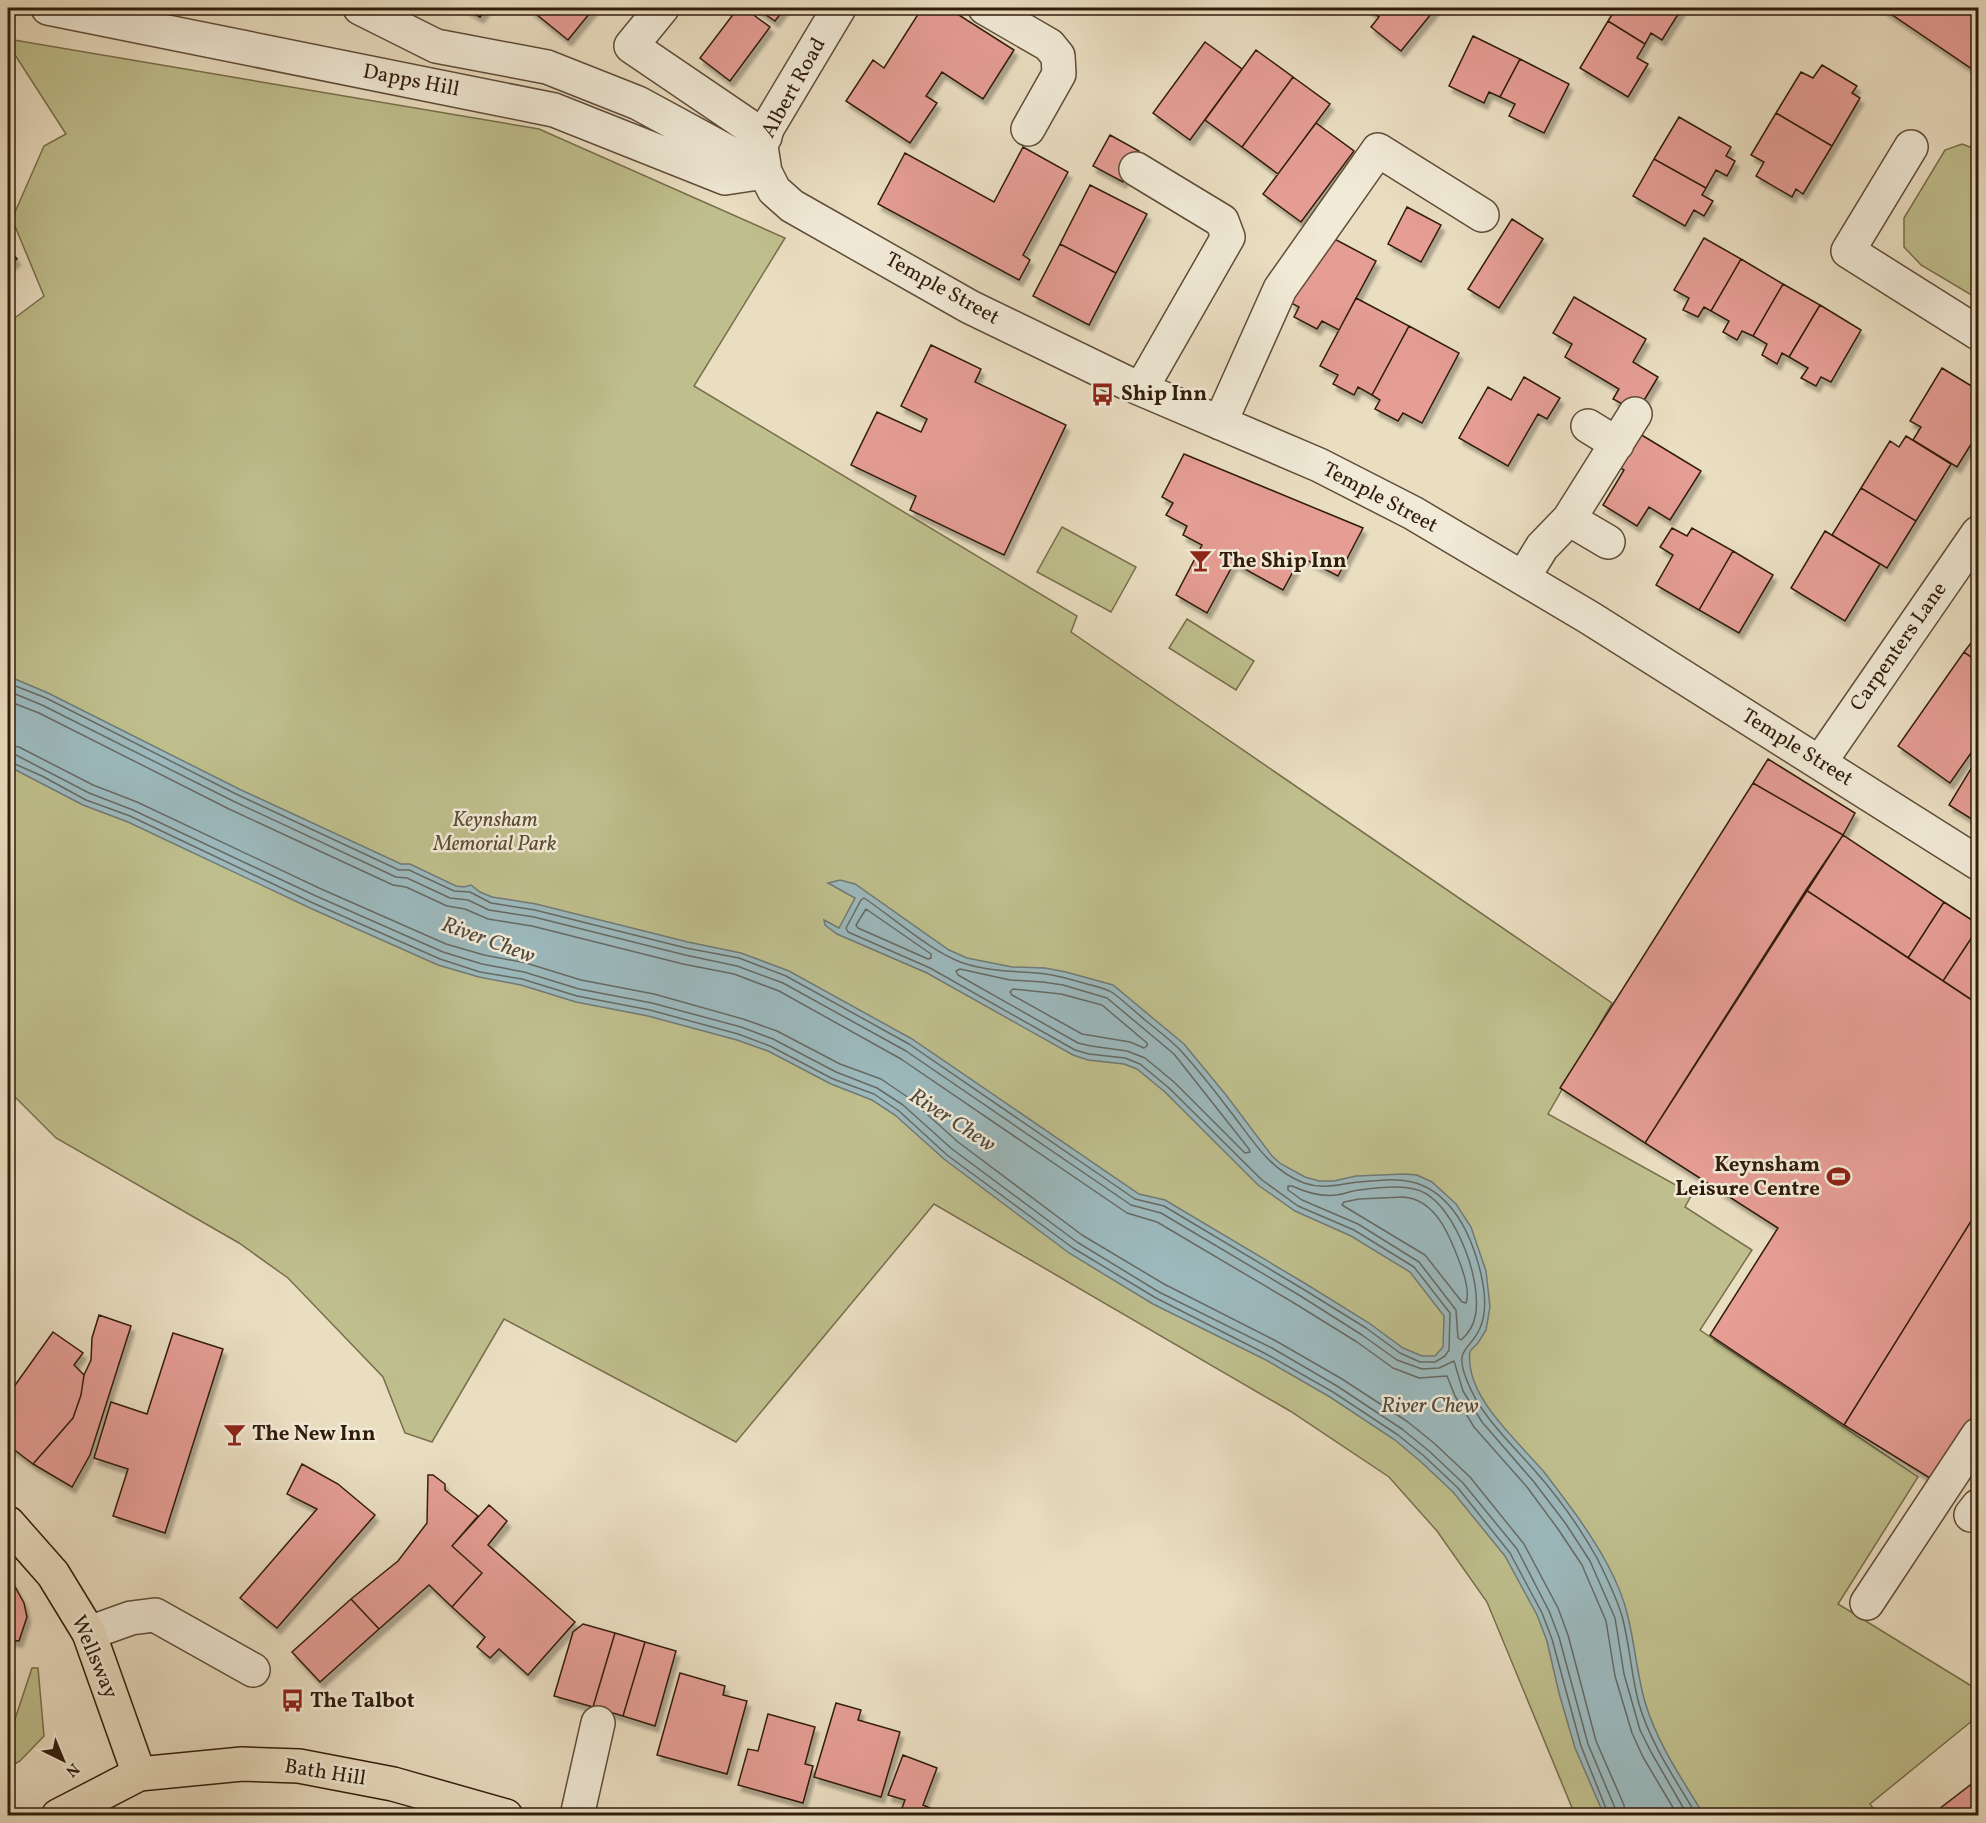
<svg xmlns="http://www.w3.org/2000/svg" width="1986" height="1823" font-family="Vollkorn,serif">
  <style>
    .green { fill: #bfbf8d; stroke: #786e4c; stroke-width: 1.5 }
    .water { fill: #9cb9bd; stroke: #717a76; stroke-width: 1.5 }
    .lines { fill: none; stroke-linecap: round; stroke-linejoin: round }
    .shore { stroke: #666a64; stroke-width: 1.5 }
    .building { fill: #e59d94; stroke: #311c0b; stroke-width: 1.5; filter: url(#shadow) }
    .minor-casing { stroke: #5f4c38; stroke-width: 36 }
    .major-casing { stroke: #311c0b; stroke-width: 36 }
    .minor { stroke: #f1ead7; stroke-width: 33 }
    .major { stroke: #eadec1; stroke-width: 33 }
    .labels { text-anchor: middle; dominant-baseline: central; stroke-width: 5; stroke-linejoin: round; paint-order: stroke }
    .street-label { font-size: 21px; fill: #311c0b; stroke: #f1ead7 }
    .poi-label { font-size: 21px; font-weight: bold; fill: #311c0b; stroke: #f1ead7; text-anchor: start }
    .park-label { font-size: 21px; font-style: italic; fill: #5c4d32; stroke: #f1ead7 }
    .water-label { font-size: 22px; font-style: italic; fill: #514b40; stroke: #f1ead7 }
  </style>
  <defs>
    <filter id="shadow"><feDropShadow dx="3.5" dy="6" stdDeviation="1.5" flood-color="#0004"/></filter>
  </defs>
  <rect width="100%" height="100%" fill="#eadec1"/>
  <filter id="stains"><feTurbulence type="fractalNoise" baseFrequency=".00333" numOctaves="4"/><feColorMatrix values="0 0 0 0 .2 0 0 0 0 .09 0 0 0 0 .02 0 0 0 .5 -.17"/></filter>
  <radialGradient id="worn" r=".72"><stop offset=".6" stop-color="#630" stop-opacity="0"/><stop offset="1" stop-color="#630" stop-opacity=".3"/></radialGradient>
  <path class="green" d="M8 39 539 129 785 238 694 386 1077 616 1071 632 1612 1003 1548 1114 1692 1194 1685 1207 1752 1250 1700 1330 1918 1477 1838 1604 1978 1690V1716L1870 1804 1878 1815H1575L1487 1602 1437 1531 1389 1477 1290 1411 934 1204 736 1442 504 1319 432 1442 405 1433 383 1377 288 1278 239 1243 56 1138 8 1090V323L44 296 12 219 44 146 66 134 8 44Z
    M1962 144 1978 150V299L1921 265 1904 247V218L1945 150Z
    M1062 527 1136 567 1111 612 1037 572Z
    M1187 619 1254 661 1236 690 1169 648Z
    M32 1668H38L44 1736 20 1761 10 1767 8 1766V1740Z"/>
  <path class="water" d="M8 676 48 693 239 789 401 864H410L456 886 464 887 471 885 480 892 492 897 536 904 688 942 741 953 789 971 912 1039 1139 1194 1165 1200 1306 1284 1369 1323 1403 1348 1422 1356H1435L1443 1347 1444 1316 1410 1272 1351 1236 1295 1211 1258 1185 1165 1092 1137 1069 1124 1064 1088 1060 1073 1055 927 973 837 934 825 925 824 920 839 928 855 898 828 883 840 880 855 884 949 950 967 958 1012 967 1045 968 1066 972 1113 985 1184 1044 1226 1095 1272 1156 1281 1164 1305 1177 1319 1181H1334L1356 1176 1404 1174 1417 1175 1432 1182 1456 1204 1471 1227 1486 1271 1490 1307 1486 1330 1478 1343 1470 1351C1464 1396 1517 1440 1544 1472 1555 1486 1566 1501 1577 1516 1598 1546 1620 1581 1628 1617 1635 1645 1637 1675 1645 1702 1657 1743 1682 1779 1704 1815H1604L1575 1748 1559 1693 1547 1641 1537 1615 1505 1556 1453 1492 1420 1461 1395 1440 1330 1397 1266 1360 1153 1304 1069 1253 944 1159 895 1115 872 1100 831 1084 768 1051 737 1040 648 1016 576 1002 521 985 479 977 438 965 310 908 128 822 83 805 8 766Z"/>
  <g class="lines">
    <path class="shore" d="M8 683 46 698 236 794 399 870H409L454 891 470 892 491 903 535 910 686 948 739 958 786 976 909 1044 1135 1199 1164 1206 1303 1289 1366 1328 1400 1353 1420 1362H1435L1445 1356 1449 1350 1450 1313 1414 1267 1354 1230 1298 1206 1262 1180 1169 1088 1140 1064 1125 1058 1089 1054 1075 1050 930 968 848 932 846 928 861 900 864 898C894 918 930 951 963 963 990 972 1018 971 1046 974 1060 976 1073 980 1087 984 1095 986 1106 988 1113 993 1124 1001 1134 1011 1145 1020 1157 1030 1171 1040 1182 1052 1199 1071 1215 1091 1230 1111 1252 1139 1269 1170 1304 1183 1324 1190 1339 1184 1359 1182 1399 1178 1426 1176 1453 1210 1473 1236 1494 1297 1480 1328 1471 1350 1454 1347 1466 1378 1479 1415 1511 1443 1536 1472 1559 1498 1580 1528 1597 1558 1606 1576 1616 1596 1622 1616 1630 1645 1631 1675 1639 1704 1651 1745 1676 1780 1697 1816
      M8 691 42 705 233 801 396 877 407 878 450 898 468 900 489 910 534 917 685 955 737 966 783 983 906 1051 1131 1205 1161 1213 1299 1295 1362 1335 1397 1360 1422 1369 1439 1368 1454 1361 1463 1391 1482 1422 1534 1482 1566 1524 1590 1561 1615 1618 1624 1674 1640 1730 1651 1752 1688 1816
      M8 701 39 713 229 809 393 885 406 887 447 906 465 909 488 919 532 926 683 964 734 974 779 991 901 1059 1127 1213 1157 1222 1294 1303 1357 1342 1393 1368 1419 1378 1447 1376 1455 1396 1474 1427 1527 1487 1558 1529 1582 1565 1606 1621 1615 1676 1632 1733 1643 1757 1678 1816
      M8 745 19 747 93 785 137 802 319 888 446 944 484 955 526 963 581 980 654 994 743 1019 777 1031 840 1064 881 1079 909 1098 958 1142 1082 1235 1164 1284 1276 1341 1342 1379 1408 1422 1435 1444 1470 1477 1524 1544 1558 1608 1568 1635 1596 1741 1624 1805 1625 1816
      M8 754 16 755 89 793 133 810 316 896 443 952 482 964 524 972 579 989 652 1003 741 1027 773 1039 836 1072 877 1088 903 1105 952 1149 1077 1242 1159 1292 1272 1348 1337 1386 1402 1429 1429 1451 1463 1483 1517 1549 1549 1611 1559 1637 1588 1744 1615 1808 1616 1816
      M8 761 42 776 86 800 130 816 313 903 440 959 480 972 522 979 577 996 650 1010 738 1034 770 1046 833 1079 874 1094 899 1111 947 1155 1073 1248 1156 1298 1268 1355 1333 1392 1398 1435 1424 1456 1458 1488 1510 1553 1542 1613 1552 1639 1581 1746 1609 1816
      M866 909 931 954V958L928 959 858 928 856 925Z
      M960 969 1010 980 1043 982 1063 985 1107 998 1174 1054 1249 1149 1250 1152 1245 1153 1174 1082 1145 1058 1127 1051 1091 1046 1078 1043 958 975 956 971Z
      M1013 989 1061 994 1102 1005 1147 1043V1046L1144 1048 1130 1042 1082 1034 1012 995 1010 992Z
      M1292 1186C1305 1192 1321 1197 1336 1195 1344 1194 1351 1191 1359 1190 1373 1188 1400 1185 1414 1189 1448 1196 1470 1255 1475 1285 1478 1305 1478 1326 1461 1340L1458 1338 1456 1310 1419 1262 1358 1224 1302 1200 1288 1190V1186Z
      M1403 1197C1437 1199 1451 1239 1461 1266 1465 1277 1470 1292 1466 1303L1462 1302 1425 1255 1342 1205 1344 1202 1359 1199Z"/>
  </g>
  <path class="building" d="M465 8H487L480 17Z
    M533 8H594L568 40 531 10Z
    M738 8H744L770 27 730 81 700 58Z
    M756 8H785L775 21Z
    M922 8H948L1014 50 983 99 942 72 926 96 937 103 910 143 846 101 873 60 884 68Z
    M1367 8H1436L1401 51 1371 27 1379 17Z
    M1616 8H1682L1662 40 1651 33 1645 44 1608 21Z
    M1882 8H1966L1978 16V73Z
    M1608 21 1645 44 1637 58 1648 64 1628 97 1580 68Z
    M1473 36 1520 59 1500 97 1489 92 1484 103 1449 86Z
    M1205 42 1242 69 1190 140 1153 113Z
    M1256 50 1293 77 1242 147 1205 120Z
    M1520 59 1569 84 1544 133 1509 116 1515 104 1500 97Z
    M1822 65 1857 86 1852 93 1860 98 1832 146 1776 113 1801 72 1813 78Z
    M1293 77 1330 104 1278 174 1242 147Z
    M1776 113 1832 146 1803 194 1796 189 1792 197 1756 176 1764 162 1751 155Z
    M1679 117 1731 147 1726 156 1735 161 1727 176 1716 170 1706 188 1654 159Z
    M1316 123 1354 151 1301 222 1263 194Z
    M1110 135 1139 151 1123 182 1093 166Z
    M1023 147 1068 172 1023 255 1030 260 1019 280 878 204 905 153 994 202Z
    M1654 159 1706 188 1702 195 1713 201 1704 216 1694 210 1685 226 1633 196Z
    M1090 185 1147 214 1116 273 1060 244Z
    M1407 207 1441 225 1421 262 1388 244Z
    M1512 219 1543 239 1499 308 1468 289Z
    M1327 235 1376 261 1339 330 1322 321 1317 329 1294 317 1299 307 1291 303Z
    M1704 238 1741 259 1711 311 1704 307 1698 317 1683 310 1689 298 1674 290Z
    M1060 244 1116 273 1089 325 1033 296Z
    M8 248 17 259 8 267Z
    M1741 259 1783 284 1753 336 1742 331 1737 340 1723 332 1729 321 1711 311Z
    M1783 284 1820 305 1789 357 1782 353 1777 364 1762 355 1767 344 1753 336Z
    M1574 297 1646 339 1633 362 1658 377 1637 412 1613 399 1619 389 1565 357 1572 344 1553 333Z
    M1356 298 1409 326 1372 395 1358 387 1354 395 1333 384 1338 375 1320 366Z
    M1820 305 1861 330 1831 382 1821 377 1816 386 1801 378 1808 368 1789 357Z
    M1409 326 1459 353 1422 423 1403 413 1398 421 1375 409 1380 400 1372 395Z
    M931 345 981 369 975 382 1066 425 1004 555 910 510 916 496 851 465 877 412 921 432 927 419 901 406Z
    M1942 368 1978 390V433L1957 467 1913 440 1921 427 1910 421Z
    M1524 377 1560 398 1547 419 1538 414 1508 466 1459 438 1488 387 1511 400Z
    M1640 434 1701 471 1670 520 1649 507 1637 526 1603 505 1624 470 1619 467Z
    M1906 436 1951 464 1916 521 1861 488 1890 441 1899 447Z
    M1184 454 1363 528 1338 576 1301 557 1283 590 1234 563 1207 613 1176 595 1202 545 1183 535 1187 526 1166 515 1173 503 1162 497Z
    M1861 488 1916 521 1887 568 1832 535Z
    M1672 528 1687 536 1692 528 1733 551 1699 610 1656 585 1673 555 1660 547Z
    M1825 531 1880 564 1845 621 1791 588Z
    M1733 551 1773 575 1739 633 1699 610Z
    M1978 634V662L1964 652Z
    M1964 652 1978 662V743L1950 783 1898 746Z
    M1768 759 1855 813 1843 835 1753 783Z
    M1975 762 1978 764V823L1949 805Z
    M1753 783 1843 835 1645 1143 1560 1088Z
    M1843 835 1944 902 1908 958 1806 890Z
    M1806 890 1978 1004V1210L1844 1425 1710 1335 1778 1228 1645 1143Z
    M1944 902 1978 924V928L1943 981 1908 958Z
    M1978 928V999L1976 1003 1943 981Z
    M1978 1210V1408L1933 1480 1844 1425Z
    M99 1315 131 1326 90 1455 72 1487 33 1464 73 1418 81 1395 84 1375 91 1360 92 1338Z
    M53 1332 83 1353 74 1365 84 1375 81 1395 73 1418 33 1464 8 1445V1395Z
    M173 1333 223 1349 165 1533 113 1516 128 1469 94 1458 111 1402 147 1414Z
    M302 1464 338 1484 375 1515 277 1628 240 1598 317 1509 287 1494Z
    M428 1475H433L445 1484V1490L478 1516 452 1546 482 1573 452 1607 429 1585 379 1629 351 1599 398 1561 427 1523Z
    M489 1505 507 1521 488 1545 575 1622 528 1675 499 1649 490 1658 477 1647 485 1637 452 1607 482 1573 452 1546Z
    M8 1574 24 1603 27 1617 19 1641 8 1640Z
    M351 1599 379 1629 320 1682 292 1652Z
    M583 1624 615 1633 593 1707 554 1696 573 1632Z
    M615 1633 645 1642 623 1716 593 1707Z
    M645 1642 676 1651 655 1726 623 1716Z
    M680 1673 725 1686 723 1695 747 1701 727 1774 657 1755Z
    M836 1703 861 1710 858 1720 900 1732 881 1797 814 1777Z
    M768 1714 815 1727 805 1764 813 1766 803 1803 738 1785 748 1749 758 1751Z
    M903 1755 937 1768 923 1805 948 1816H899L905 1800 888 1795Z
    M1978 1779V1816H1930Z"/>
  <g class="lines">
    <defs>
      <path id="minor" d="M48 8 554 110 725 178 765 172
        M360 8 436 46 547 67 638 103 765 172
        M662 8 631 46 765 137
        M839 8 768 127 761 146 765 172 774 190 792 206 970 307 1127 383 1319 465 1413 513 1590 618 1978 863
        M985 8 1049 45 1058 56 1059 74 1028 129
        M1911 147 1848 251 1978 333
        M1136 169 1222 221 1228 237 1141 389
        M1220 423 1280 289 1378 150 1482 215
        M1588 426 1617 444
        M1569 519 1608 542
        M1523 578 1542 547 1569 519 1635 414
        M1820 762 1978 533
        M1971 1515 1978 1506
        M1867 1603 1978 1435
        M89 1633 131 1618 155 1615 253 1670
        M577 1816 598 1723"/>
      <path id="major" d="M8 1523 53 1574 89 1633 139 1774
        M58 1816 139 1774 242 1764 299 1766 393 1784 506 1816"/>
    </defs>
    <use href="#minor" class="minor-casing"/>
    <use href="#major" class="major-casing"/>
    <use href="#minor" class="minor"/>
    <use href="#major" class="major"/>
  </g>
  <defs>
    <symbol id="bus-bare" viewBox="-9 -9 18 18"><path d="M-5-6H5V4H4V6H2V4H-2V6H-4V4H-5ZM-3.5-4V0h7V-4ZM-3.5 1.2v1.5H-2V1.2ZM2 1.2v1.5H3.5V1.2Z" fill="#8f2418" stroke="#f1ead7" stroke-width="2.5" paint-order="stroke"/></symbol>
    <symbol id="bar-bare" viewBox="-9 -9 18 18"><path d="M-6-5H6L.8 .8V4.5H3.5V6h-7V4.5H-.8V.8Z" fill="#8f2418" stroke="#f1ead7" stroke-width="2.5" paint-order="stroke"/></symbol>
    <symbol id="stadium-bare" viewBox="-9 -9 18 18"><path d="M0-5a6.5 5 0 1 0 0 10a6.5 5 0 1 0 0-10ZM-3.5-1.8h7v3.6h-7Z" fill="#8f2418" stroke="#f1ead7" stroke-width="2.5" paint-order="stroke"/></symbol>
  </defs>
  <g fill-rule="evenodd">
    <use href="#bus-bare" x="1086" y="378" width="33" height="33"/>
    <use href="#bar-bare" x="1184" y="544" width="33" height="33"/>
    <use href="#stadium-bare" x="1822" y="1160" width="33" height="33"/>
    <use href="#bar-bare" x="218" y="1418" width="33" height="33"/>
    <use href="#bus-bare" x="276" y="1684" width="33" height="33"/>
  </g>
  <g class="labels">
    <g class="street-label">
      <text transform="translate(411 81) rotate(11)">Dapps Hill</text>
      <text transform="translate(794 88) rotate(-61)">Albert Road</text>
      <text transform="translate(942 289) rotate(29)">Temple Street</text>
      <text transform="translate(1380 498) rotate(28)">Temple Street</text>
      <text transform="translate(1899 647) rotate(-55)">Carpenters Lane</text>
      <text transform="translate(1797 748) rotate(32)">Temple Street</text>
      <text transform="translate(94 1657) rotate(67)">Wellsway</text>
      <text transform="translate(325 1773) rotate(9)">Bath Hill</text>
    </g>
    <g class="poi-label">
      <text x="1121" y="394">Ship Inn</text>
      <text x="1219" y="561">The Ship Inn</text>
      <text x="1820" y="1165" text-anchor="end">Keynsham<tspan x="1820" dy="24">Leisure Centre</tspan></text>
      <text x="252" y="1434">The New Inn</text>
      <text x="310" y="1701">The Talbot</text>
    </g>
    <g class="park-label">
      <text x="495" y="820">Keynsham<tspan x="495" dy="24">Memorial Park</tspan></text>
    </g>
    <g class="water-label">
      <text transform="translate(488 941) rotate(20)">River Chew</text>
      <text transform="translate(952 1121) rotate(33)">River Chew</text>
      <text x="1430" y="1406">River Chew</text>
    </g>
  </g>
  <rect width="1986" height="1823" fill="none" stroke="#eadec1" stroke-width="30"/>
  <rect x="9" y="9" width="1968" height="1805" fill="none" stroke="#311c0b" stroke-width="3"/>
  <rect x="15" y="15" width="1956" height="1793" fill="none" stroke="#311c0b" stroke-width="1.5"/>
  <g transform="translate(63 1760) rotate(137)" stroke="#f1ead7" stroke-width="4.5" paint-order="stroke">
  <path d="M0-4.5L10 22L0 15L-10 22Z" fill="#311c0b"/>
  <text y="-9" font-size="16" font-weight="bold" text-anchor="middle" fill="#311c0b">N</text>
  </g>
  <rect width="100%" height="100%" filter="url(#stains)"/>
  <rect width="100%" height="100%" fill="url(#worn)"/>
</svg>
